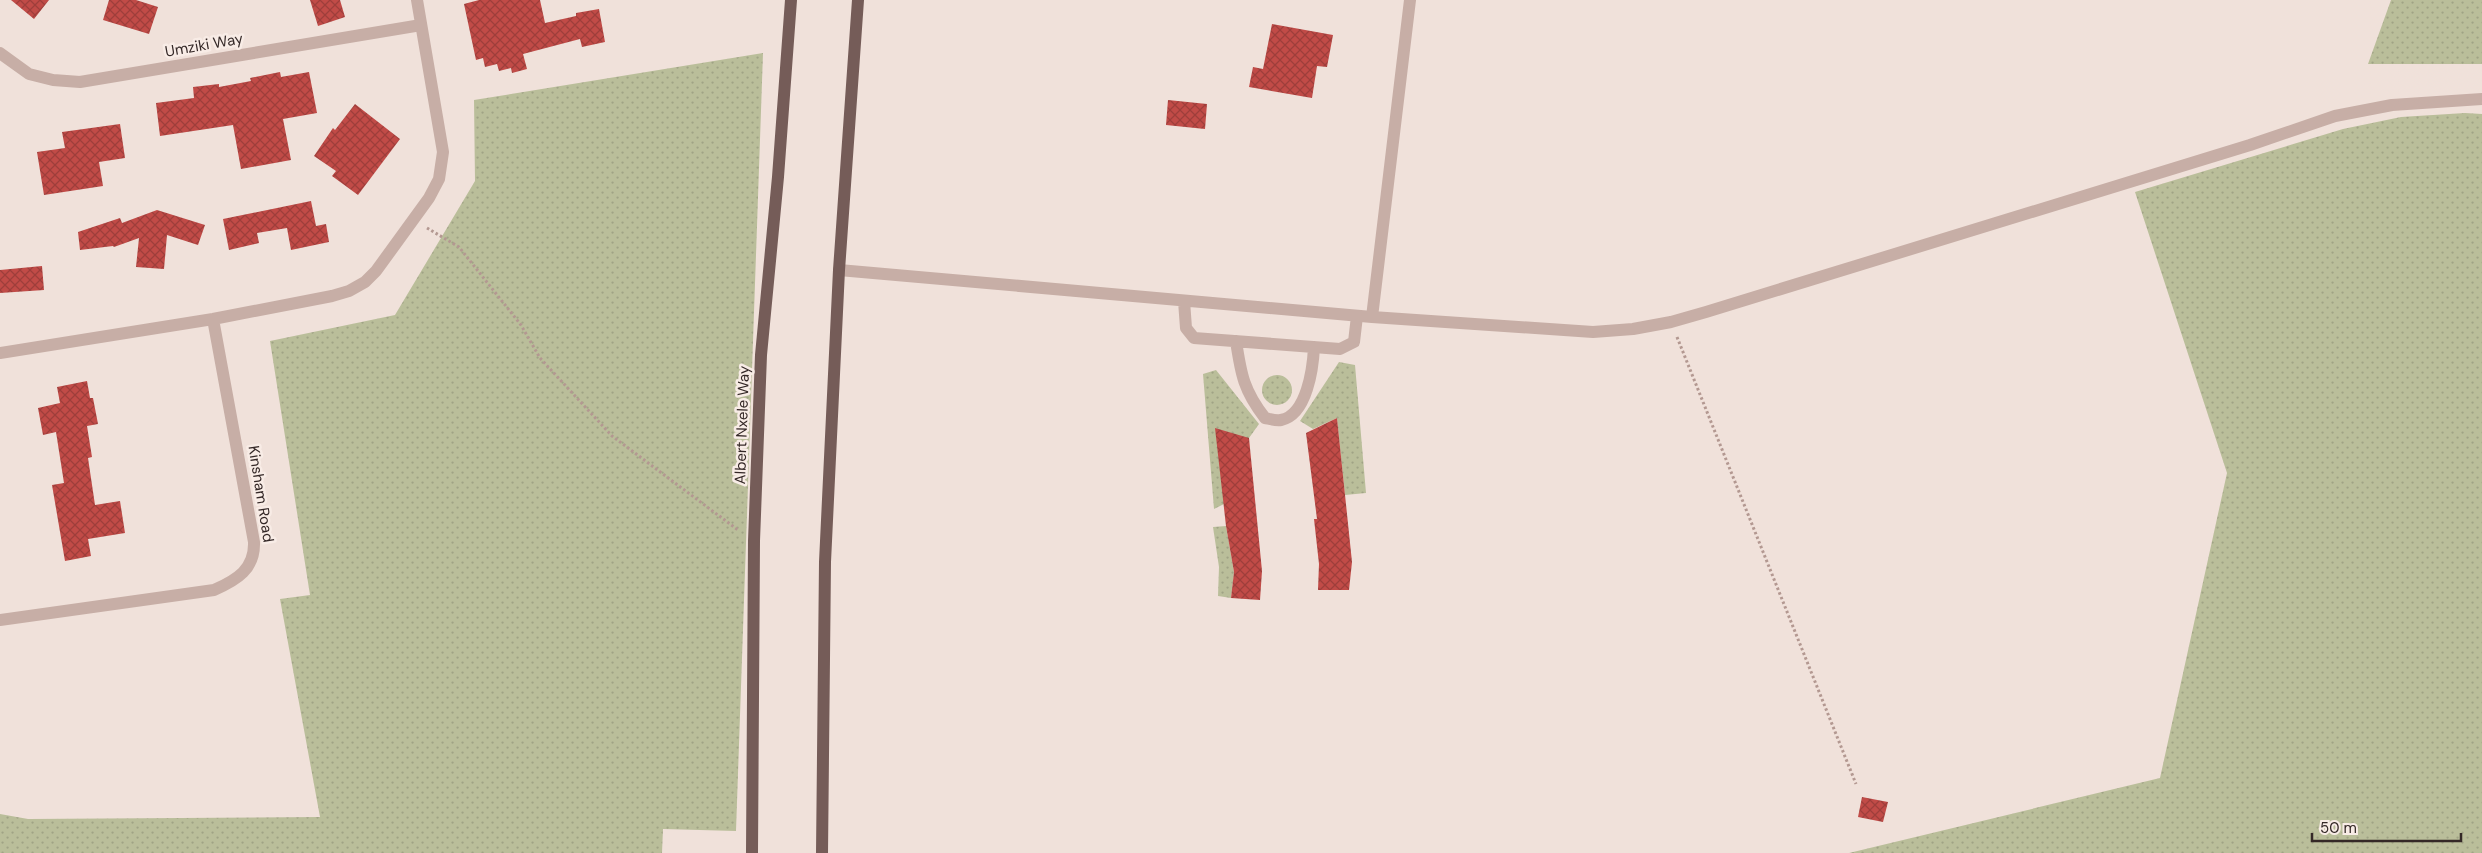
<svg xmlns="http://www.w3.org/2000/svg" width="2482" height="853" font-family="'DM Sans',sans-serif">
  <style>
    .grass { fill: url(#grass-dots) }
    .building { fill: url(#building-cross-hatch) }
    .lines { fill: none; stroke-linecap: round; stroke-linejoin: round }
    .path { stroke: #b39891; stroke-width: 3; stroke-dasharray: 2.5 2.5; stroke-linecap: butt }
    .minor { stroke: #c7aea6; stroke-width: 12 }
    .major { stroke: #755c58; stroke-width: 12 }
    .labels { text-anchor: middle; dominant-baseline: central; stroke-width: 5; stroke-linejoin: round; paint-order: stroke }
    .street-label { font-size: 15px; fill: #342827; stroke: #f8ece6 }
  </style>
  <defs>
    <pattern id="grass-dots" width="8" height="8" patternUnits="userSpaceOnUse" patternTransform="scale(1.25)"><rect width="8" height="8" fill="#babe9a"/><path d="M2 2h.1M6 6h.1" fill="none" stroke="#a0a385" stroke-width="1.8" stroke-linecap="round"/></pattern>
    <pattern id="building-cross-hatch" width="8" height="8" patternUnits="userSpaceOnUse" patternTransform="scale(1.25)"><rect width="8" height="8" fill="#c14b47"/><path d="M0 0l8 8M0 8l8-8" fill="none" stroke="#9e3e3b"/></pattern>
  </defs>
  <rect width="100%" height="100%" fill="#f0e1da"/>
  <path class="grass" d="M2391 0H2482V64H2368Z
    M763 53 736 831 663 829 662 853H0V814L28 819 320 817 280 599 310 595 270 341 395 315 475 181 474 100Z
    M2465 113 2482 114V853H1849L2160 778 2227 473 2135 192 2343 129 2401 117Z
    M1339 362 1355 365 1366 493 1345 495 1337 418 1313 429 1300 421Z
    M1216 370 1259 424 1249 438 1224 504 1214 509 1203 374Z
    M1262 390a15 15 0 1 1 30 0a15 15 0 1 1-30 0Z
    M1226 526 1234 572 1231 598 1218 596 1219 567 1213 527Z"/>
  <path class="building" d="M11 0H49L34 19Z
    M109 0H136L158 7 149 34 103 20Z
    M310 0H340L345 17 318 26Z
    M479 0H540L545 23 576 16V13L599 9 605 42 582 47 580 39 523 54 527 69 512 73 511 68 499 71 497 64 485 67 483 58 476 60 464 4Z
    M1272 24 1333 35 1327 67 1317 66 1312 98 1249 87 1253 67 1263 69Z
    M280 72 281 77 309 72 317 113 283 119 291 160 241 169 233 125 160 136 156 103 194 98 193 87 219 84V87L251 81 250 78Z
    M1168 100 1207 104 1205 129 1166 125Z
    M355 104 400 139 358 195 332 176 336 171 314 156 333 128 335 130Z
    M120 124 125 158 99 162 103 186 44 195 37 152 65 148 62 132Z
    M311 201 316 226 326 224 329 242 291 250 287 228 257 233 259 243 229 250 223 219Z
    M157 210 205 225 198 245 167 235 164 269 136 267 139 238 114 247 113 246 80 250 78 232 120 218 122 223Z
    M42 266 44 290 0 293V270Z
    M87 381 90 398H93L98 424 87 426 92 457 88 458 95 505 120 501 125 533 88 539 91 556 65 561 52 485 64 483 56 432 43 435 38 408 60 403 57 387Z
    M1337 418 1352 562 1349 590H1318L1319 564 1314 519H1317L1306 433Z
    M1215 428 1249 438 1262 571 1260 600 1231 598 1234 572 1226 526Z
    M1862 797 1888 802 1883 822 1858 817Z"/>
  <g class="lines">
    <path class="path" d="M427 228 459 247 521 325 540 358 612 436 738 530
      M1677 337 1856 784"/>
    <path class="minor" d="M0 53 29 74 53 80 80 82 421 25
      M839 270 1372 317 1593 332 1633 329 1671 322 1706 312 2250 145 2335 116 2392 105 2482 99
      M1184 301 1186 328 1194 338 1340 349 1354 342 1357 316
      M1372 317 1410 0
      M1236 341C1241 375 1244 391 1265 418 1270 419 1276 421 1281 420 1307 415 1313 368 1314 347
      M0 353 213 319 332 296 349 291 365 282 376 271 429 198 439 179 443 152 417 0
      M0 620 214 590C237 580 255 569 254 542L213 319"/>
    <path class="major" d="M752 853 754 541 761 355 778 177 791 0
      M822 853 825 562 839 270 858 0"/>
  </g>
  <g class="labels">
    <g class="street-label">
      <text transform="translate(204 45) rotate(-10)">Umziki Way</text>
      <text transform="translate(742 425) rotate(-88)">Albert Nxele Way</text>
      <text transform="translate(261 494) rotate(81)">Kinsham Road</text>
    </g>
  </g>
  <path d="M2312 833v8h149v-8" fill="none" stroke="#342827" stroke-width="2.5"/>
  <text x="2320" y="833" font-size="15" fill="#342827" stroke="#f8ece6" stroke-width="4" paint-order="stroke">50 m</text>
</svg>
